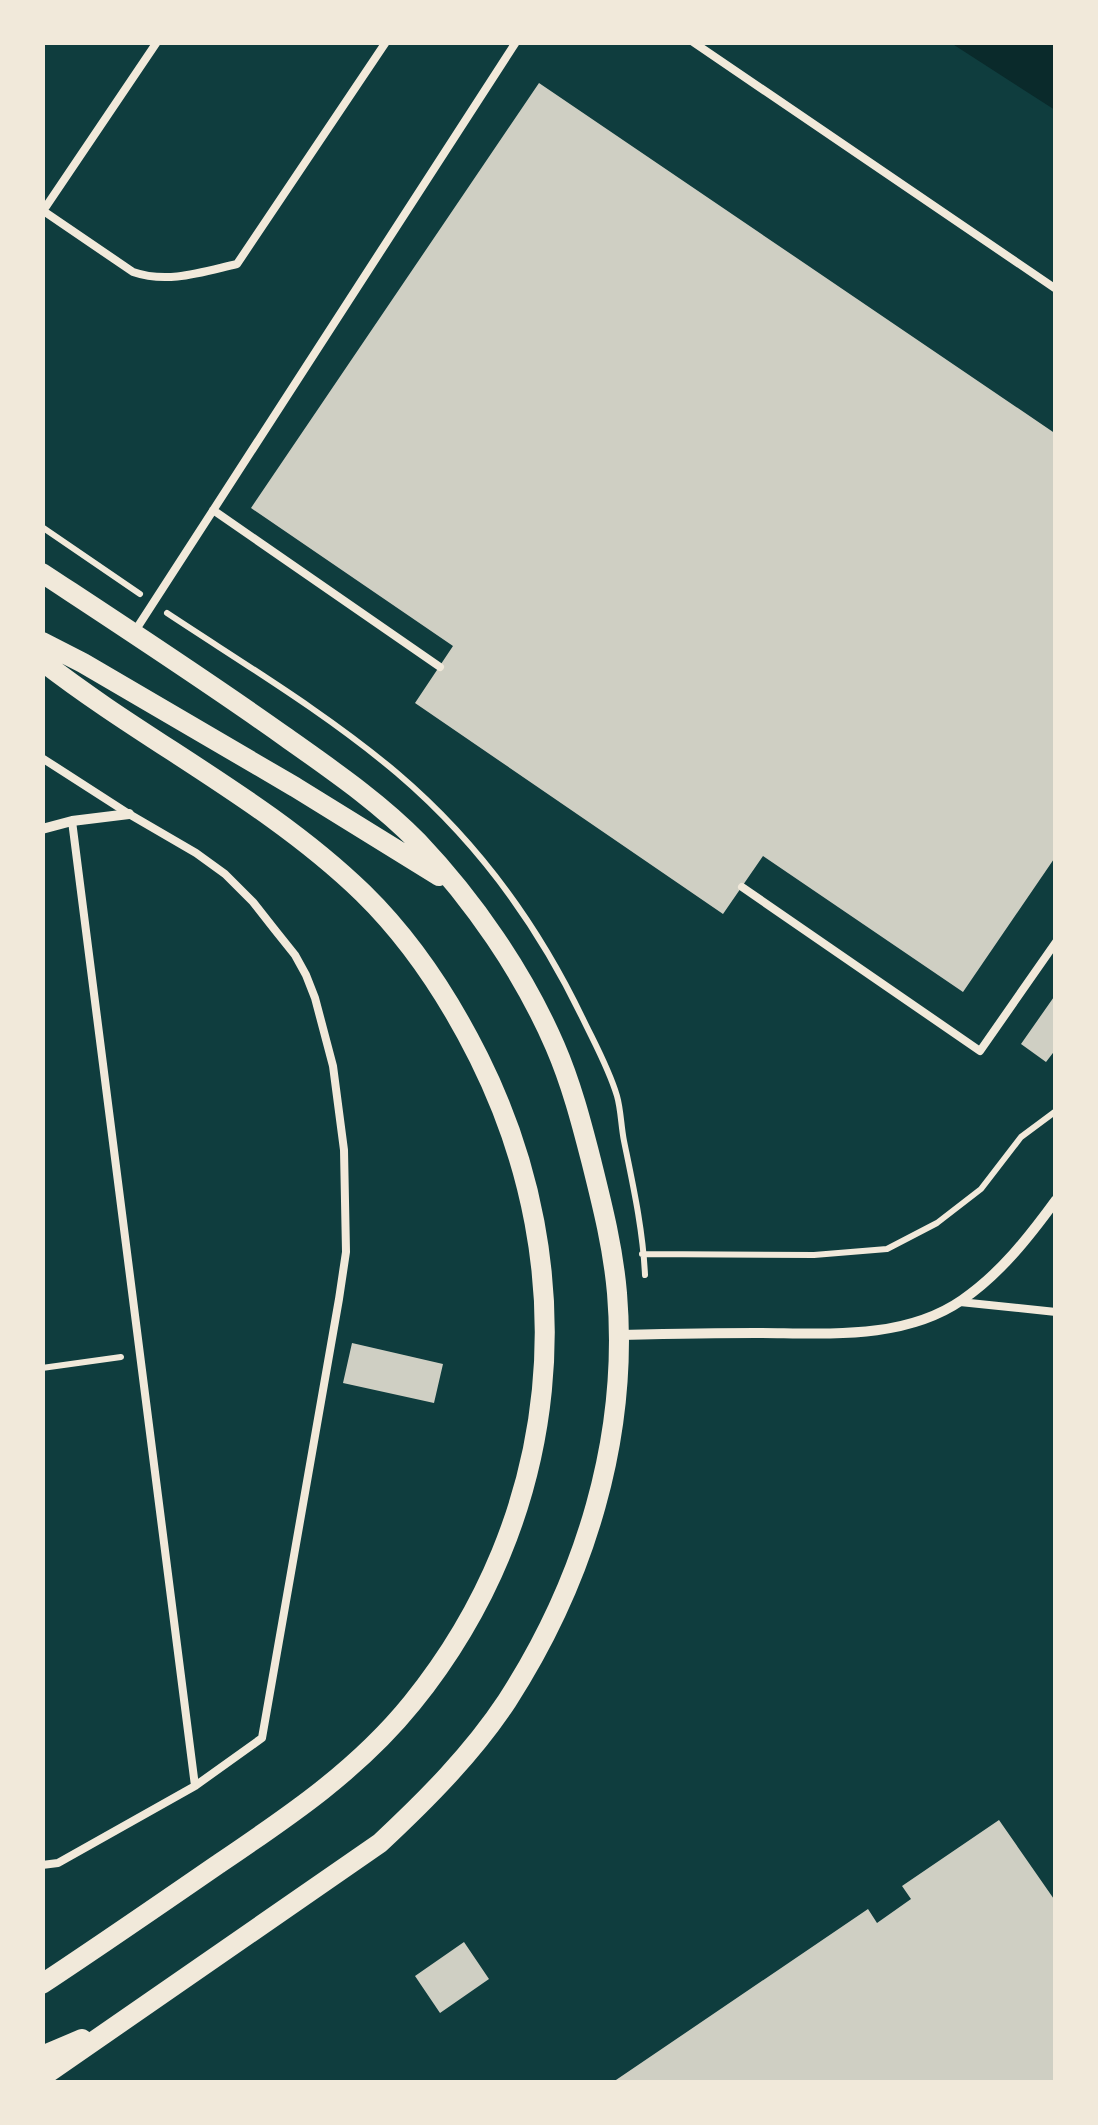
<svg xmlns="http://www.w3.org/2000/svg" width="1098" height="2125" font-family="Quicksand,sans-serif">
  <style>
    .water { fill: #0a2a2b }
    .building { fill: #cfcfc3 }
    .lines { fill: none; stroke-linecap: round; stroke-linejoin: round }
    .path { stroke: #f1e9da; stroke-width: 6 }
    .service { stroke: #f1e9da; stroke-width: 8 }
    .minor { stroke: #f1e9da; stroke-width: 10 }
    .secondary { stroke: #f1e9da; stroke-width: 20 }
  </style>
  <rect width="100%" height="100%" fill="#0f3d3e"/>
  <path class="water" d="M951 43H1055V111V110Z"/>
  <path class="building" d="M539 83 1056 434V856L963 992 763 856 723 914 415 703 453 646 251 508Z
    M1056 994V1049L1046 1062 1021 1044Z
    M352 1343 443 1364 434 1403 343 1383Z
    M999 1820 1056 1902V2082H613L868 1909 877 1923 911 1899 902 1886Z
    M464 1942 489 1979 440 2013 415 1976Z"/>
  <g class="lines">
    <path class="path" d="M42 527 140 594
      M167 613C244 664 326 713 397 773 477 841 538 925 583 1019 595 1044 609 1069 617 1096 621 1110 621 1126 624 1141 633 1185 643 1230 645 1275
      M642 1254 814 1255 887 1249 937 1223 981 1189 1021 1137 1056 1111
      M42 1368 121 1357"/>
    <path class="service" d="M693 42 1056 289
      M42 210 133 272C168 284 202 272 237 264L386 42
      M43 211 157 42
      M213 510 440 667
      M135 631 516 42
      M42 758 129 814 196 853 225 874 253 902 275 930 295 955 306 975 315 998 333 1066 344 1150 346 1252 339 1299 262 1738 195 1786 58 1863 42 1865
      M72 821 195 1786
      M742 887 980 1051 1056 942
      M960 1302 1056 1312"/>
    <path class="minor" d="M42 829 72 821 129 814
      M618 1335C664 1334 709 1333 755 1333 823 1333 903 1341 962 1300 1000 1274 1029 1237 1056 1200"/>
    <path class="secondary" d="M42 573C124 627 207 681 287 738 332 770 379 802 418 842 473 900 523 972 555 1046 571 1083 581 1121 591 1160 602 1204 613 1247 617 1293 629 1437 585 1580 507 1701 472 1754 426 1800 380 1843L42 2077
      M42 642 83 663 295 787 439 876
      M42 661C146 742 268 801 363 893 411 940 449 998 479 1058 585 1271 563 1516 412 1703 358 1770 288 1817 217 1865 159 1905 101 1945 42 1984
      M42 2056 82 2039"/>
  </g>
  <rect width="1098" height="2125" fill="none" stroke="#f1e9da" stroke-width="90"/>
</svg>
